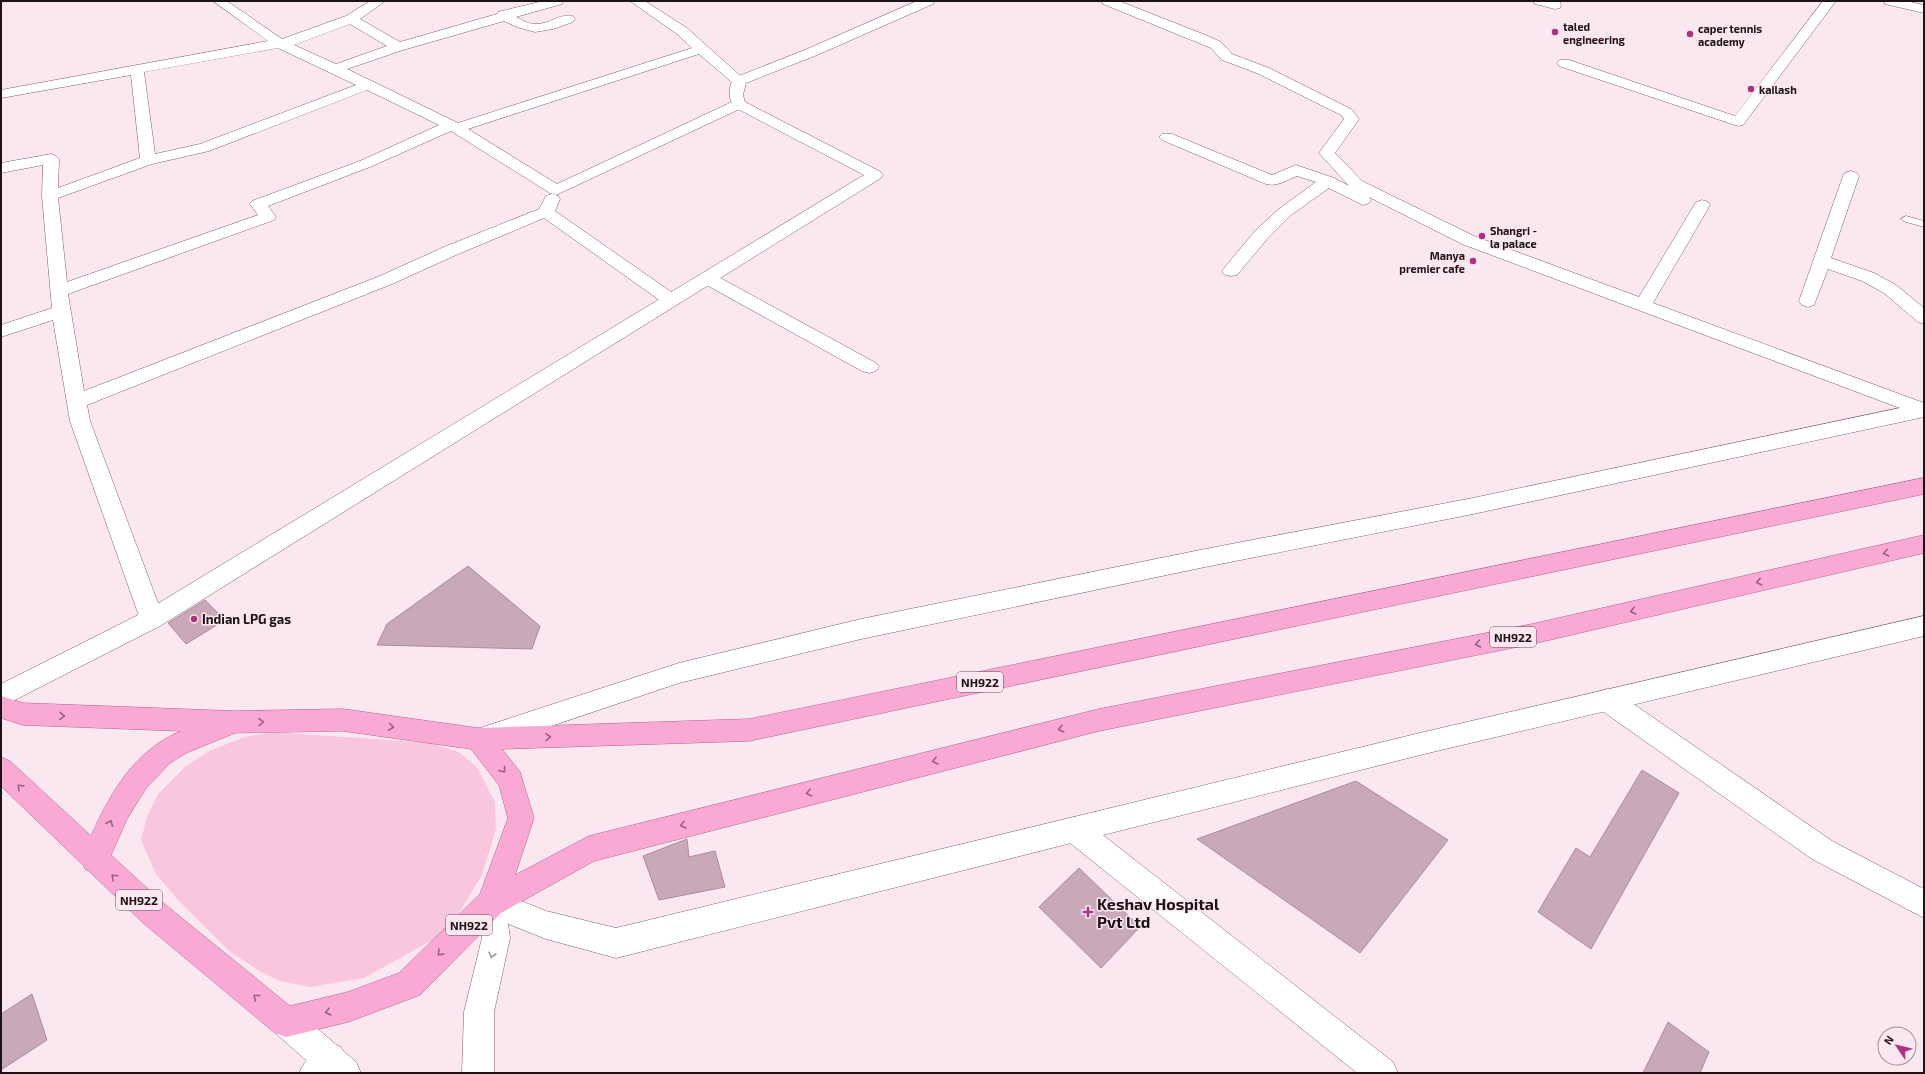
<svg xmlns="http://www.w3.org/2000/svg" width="1925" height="1074" font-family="'Exo 2',sans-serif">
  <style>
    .green { fill: #f8c6df }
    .building { fill: #c9a9b9; stroke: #ab8c9c }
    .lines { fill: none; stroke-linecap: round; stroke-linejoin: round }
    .service-casing { stroke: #7d616f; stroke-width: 1 }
    .minor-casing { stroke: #7d616f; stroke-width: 1 }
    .tertiary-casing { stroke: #7d616f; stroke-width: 1 }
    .secondary-casing { stroke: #7d616f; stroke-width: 1 }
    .trunk-casing { stroke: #ac668c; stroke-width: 1 }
    .service { fill: #fff; fill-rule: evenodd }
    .minor { fill: #fff; fill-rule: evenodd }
    .tertiary { fill: #fff; fill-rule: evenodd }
    .secondary { fill: #fff; fill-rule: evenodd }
    .trunk { fill: #faa8d4; fill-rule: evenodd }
    .oneway { stroke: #97647f }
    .oneway2 { stroke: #999497 }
    .poi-dot { fill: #ae307e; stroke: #fbe7f0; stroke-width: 1.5 }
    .labels { text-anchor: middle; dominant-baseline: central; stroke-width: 3; stroke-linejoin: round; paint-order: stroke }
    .far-poi-label { font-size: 11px; font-weight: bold; fill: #1d1218; stroke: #fbe7f0; text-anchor: start }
    .shield { fill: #fbe7f0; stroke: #605259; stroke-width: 1 }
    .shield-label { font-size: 12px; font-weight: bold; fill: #1d1218 }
    .poi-label { font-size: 13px; font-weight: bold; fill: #1d1218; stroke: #fbe7f0; text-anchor: start }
    .near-poi-label { font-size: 16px; font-weight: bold; fill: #1d1218; stroke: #fbe7f0; text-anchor: start }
  </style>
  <rect width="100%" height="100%" fill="#fbe7f0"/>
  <path class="green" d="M273 732 430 743 459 752 477 767 495 802 496 829 482 875 459 913 434 939 364 978 310 987 280 981 261 972 229 951 178 900 156 874 141 840 147 817 158 794 185 767 211 750 245 737Z"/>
  <path class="building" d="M468 566 540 626 532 649 377 645 387 624Z
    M205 600 225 620 186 644 168 623Z
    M1642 770 1679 793 1591 949 1538 912 1576 848 1590 857Z
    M1356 781 1448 840 1360 953 1197 839Z
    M687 839 689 857 715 851 725 887 659 900 643 856Z
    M1079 868 1140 927 1101 968 1039 907Z
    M32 994 47 1040 1 1070V1014Z
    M1668 1022 1709 1052 1700 1073H1643Z"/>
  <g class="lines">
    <defs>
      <path id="service" d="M1906 216 1924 221V227L1903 221 1901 219Z"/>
      <path id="minor" d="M213 1H227L282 39 346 16 370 1H385L360 19 400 42 497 14 498 12 543 1H563L562 4 516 17C522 20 528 24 535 24 548 25 560 13 573 16L575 19 573 22 553 29 535 32 517 27 504 21 403 50 347 69 458 123 692 48 677 34 630 1H645L687 28 746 81 744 84H734L699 54 468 129 557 184 734 101H744L746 104 744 107 556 195 550 193 451 131 370 167 268 206 276 217 274 220 68 294 84 391 380 276 444 247 539 209 546 196 552 194 558 196 560 199 555 211 677 296 680 300 677 304 671 306 665 304 544 218 456 255 392 284 87 405 90 421 164 619 160 626 152 629 144 626 140 619 70 421 53 320 1 337V325L52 308 42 196 43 165 1 173V163L51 154 56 156 59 159 58 188 140 158 131 75 1 98V90L268 41ZM350 24 387 46 336 64 294 45ZM278 48 356 85 200 144 155 154 144 72ZM367 90 439 125 360 161 252 201 250 204 258 215 67 282 58 198 152 164 209 151Z
        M1102 1H1119L1208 36 1221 42 1232 54 1269 68 1351 109 1359 119 1335 153 1362 181 1474 236 1639 297 1696 202 1702 200 1708 202 1710 205 1653 303 1924 403V417L1462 244 1369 197 1371 200 1369 203 1363 205 1329 188 1291 215 1268 238 1237 275 1231 276 1225 275 1222 271 1225 267 1256 230 1279 209 1316 182 1297 176C1287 180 1277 187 1266 184L1162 140 1159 137 1162 134H1172L1272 175 1296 165 1334 178 1349 186 1319 153 1344 119 1341 115 1259 74 1222 60 1211 48 1103 4Z
        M1534 1 1560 2 1561 5 1560 8 1555 9 1535 4Z
        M1823 1H1836L1743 125 1738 126 1559 66 1557 63 1559 60H1569L1735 116Z
        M1884 1H1906L1924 5V13L1885 4Z
        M1851 171 1857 173 1859 176 1831 258 1874 273 1896 285 1924 308V324L1918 322 1884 293 1862 281 1828 269 1814 305 1808 307 1802 305 1799 301 1843 176 1845 173Z
        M707 273 713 274 876 363 879 367 876 371 869 373 862 371 701 282 698 278 701 274Z
        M1607 689 1616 692 1832 841 1924 889V918L1812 859 1598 708 1595 700 1598 692Z
        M1075 817 1085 821 1393 1062 1398 1073H1357L1065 839 1061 830 1065 821Z
        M330 1042 341 1047 346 1058 341 1069 337 1073H299C306 1058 315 1049 330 1042Z"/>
      <path id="tertiary" d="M917 1H934L933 4 817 55 746 83 743 95 745 102 881 172 883 175 881 178 160 626 1 707V684L144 612 864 175 734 107C728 98 728 87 734 78L807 49Z
        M1924 403V417L1473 514 1205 567 861 639 679 683 489 747 480 744 476 736 480 728 489 725 679 663 861 619 1205 549 1473 498Z
        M1924 616V636L1424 754 616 958 546 939 481 913 477 903 481 893 491 889 546 911 616 928 1424 732Z"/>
      <path id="secondary" d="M491 889 501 893 505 903 510 938 494 1012V1073H462L464 1012 482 938 477 903 481 893Z
        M286 1007 297 1011 356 1062 361 1073H321L275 1033 271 1022 275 1011Z"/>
      <path id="trunk" d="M1924 478V494L749 741 502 749 520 772 534 818 515 875 589 836 1099 709 1532 624 1924 535V553L1532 644 1099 731 594 861 501 913 420 995 348 1022 286 1037 275 1033 142 922 89 871 85 869 84 866 1 786V757L10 761 91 836C111 792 134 751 181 731L23 725 1 718V696L23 703 234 711 343 709 478 728 749 719ZM343 731 471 749 499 785 508 818 480 894 399 973 348 992 290 1006 162 902 111 855 127 819 146 788 170 763 186 753 235 733Z"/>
    </defs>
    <use href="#service" class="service-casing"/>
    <use href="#minor" class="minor-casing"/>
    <use href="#tertiary" class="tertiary-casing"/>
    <use href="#secondary" class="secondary-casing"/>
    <use href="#trunk" class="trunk-casing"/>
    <use href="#service" class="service"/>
    <use href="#minor" class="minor"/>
    <use href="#tertiary" class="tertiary"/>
    <use href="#secondary" class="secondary"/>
    <use href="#trunk" class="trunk"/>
  </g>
  <defs><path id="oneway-chevron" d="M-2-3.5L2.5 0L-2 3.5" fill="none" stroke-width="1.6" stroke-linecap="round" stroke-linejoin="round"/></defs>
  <g class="oneway">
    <use href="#oneway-chevron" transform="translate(1886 553) rotate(167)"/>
    <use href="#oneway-chevron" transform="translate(1759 582) rotate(167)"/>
    <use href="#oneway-chevron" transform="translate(1633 611) rotate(167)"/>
    <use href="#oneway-chevron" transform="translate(1478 644) rotate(169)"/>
    <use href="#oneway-chevron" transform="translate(62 716) rotate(2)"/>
    <use href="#oneway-chevron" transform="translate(261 722) rotate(-1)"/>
    <use href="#oneway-chevron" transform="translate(391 727) rotate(8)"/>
    <use href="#oneway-chevron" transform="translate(1061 729) rotate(166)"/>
    <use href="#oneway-chevron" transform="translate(548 737) rotate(-2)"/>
    <use href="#oneway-chevron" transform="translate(935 761) rotate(166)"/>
    <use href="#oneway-chevron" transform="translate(503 770) rotate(52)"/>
    <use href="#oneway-chevron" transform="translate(20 787) rotate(-136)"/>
    <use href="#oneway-chevron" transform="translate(809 793) rotate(166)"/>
    <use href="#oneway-chevron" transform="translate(110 823) rotate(-67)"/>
    <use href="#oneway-chevron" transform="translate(683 825) rotate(166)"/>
    <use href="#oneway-chevron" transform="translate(114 877) rotate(-137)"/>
    <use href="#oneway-chevron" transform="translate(440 953) rotate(136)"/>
    <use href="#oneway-chevron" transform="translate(256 997) rotate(-141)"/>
    <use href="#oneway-chevron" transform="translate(328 1012) rotate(166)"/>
  </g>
  <use class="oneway2" href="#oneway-chevron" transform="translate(492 955) rotate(104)"/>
  <g class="poi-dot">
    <circle cx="1555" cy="32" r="4"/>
    <circle cx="1690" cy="34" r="4"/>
    <circle cx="1751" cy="89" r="4"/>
    <circle cx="1482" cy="236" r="4"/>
    <circle cx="1473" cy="261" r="4"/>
    <circle cx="194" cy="619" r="4"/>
    <path d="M1086 906h4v4h4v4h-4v4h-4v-4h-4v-4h4z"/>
  </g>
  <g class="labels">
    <g class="far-poi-label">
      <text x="1563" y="26">taled<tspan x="1563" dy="13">engineering</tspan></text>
      <text x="1698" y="28">caper tennis<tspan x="1698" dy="13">academy</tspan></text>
      <text x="1759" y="89">kailash</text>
      <text x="1490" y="230">Shangri -<tspan x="1490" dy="13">la palace</tspan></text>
      <text x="1465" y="255" text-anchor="end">Manya<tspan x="1465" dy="13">premier cafe</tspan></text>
    </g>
    <g class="shield">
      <rect x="1490" y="627" width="46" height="20" rx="3"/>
      <rect x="957" y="672" width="46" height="20" rx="3"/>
      <rect x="116" y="890" width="46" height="20" rx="3"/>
      <rect x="446" y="915" width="46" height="20" rx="3"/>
    </g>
    <g class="shield-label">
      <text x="1513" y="637">NH922</text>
      <text x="980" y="682">NH922</text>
      <text x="139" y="900">NH922</text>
      <text x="469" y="925">NH922</text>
    </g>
    <g class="poi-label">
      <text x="202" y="619">Indian LPG gas</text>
    </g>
    <g class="near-poi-label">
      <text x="1097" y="903">Keshav Hospital<tspan x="1097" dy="18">Pvt Ltd</tspan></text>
    </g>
  </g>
  <rect width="1925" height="1074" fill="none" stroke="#1d1218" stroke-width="4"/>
  <g transform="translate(1897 1046) rotate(305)"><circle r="19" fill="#fbe7f0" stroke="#a2929a"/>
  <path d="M0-3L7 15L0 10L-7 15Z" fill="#ae307e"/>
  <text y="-6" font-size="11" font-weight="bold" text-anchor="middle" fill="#1d1218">N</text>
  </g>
</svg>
